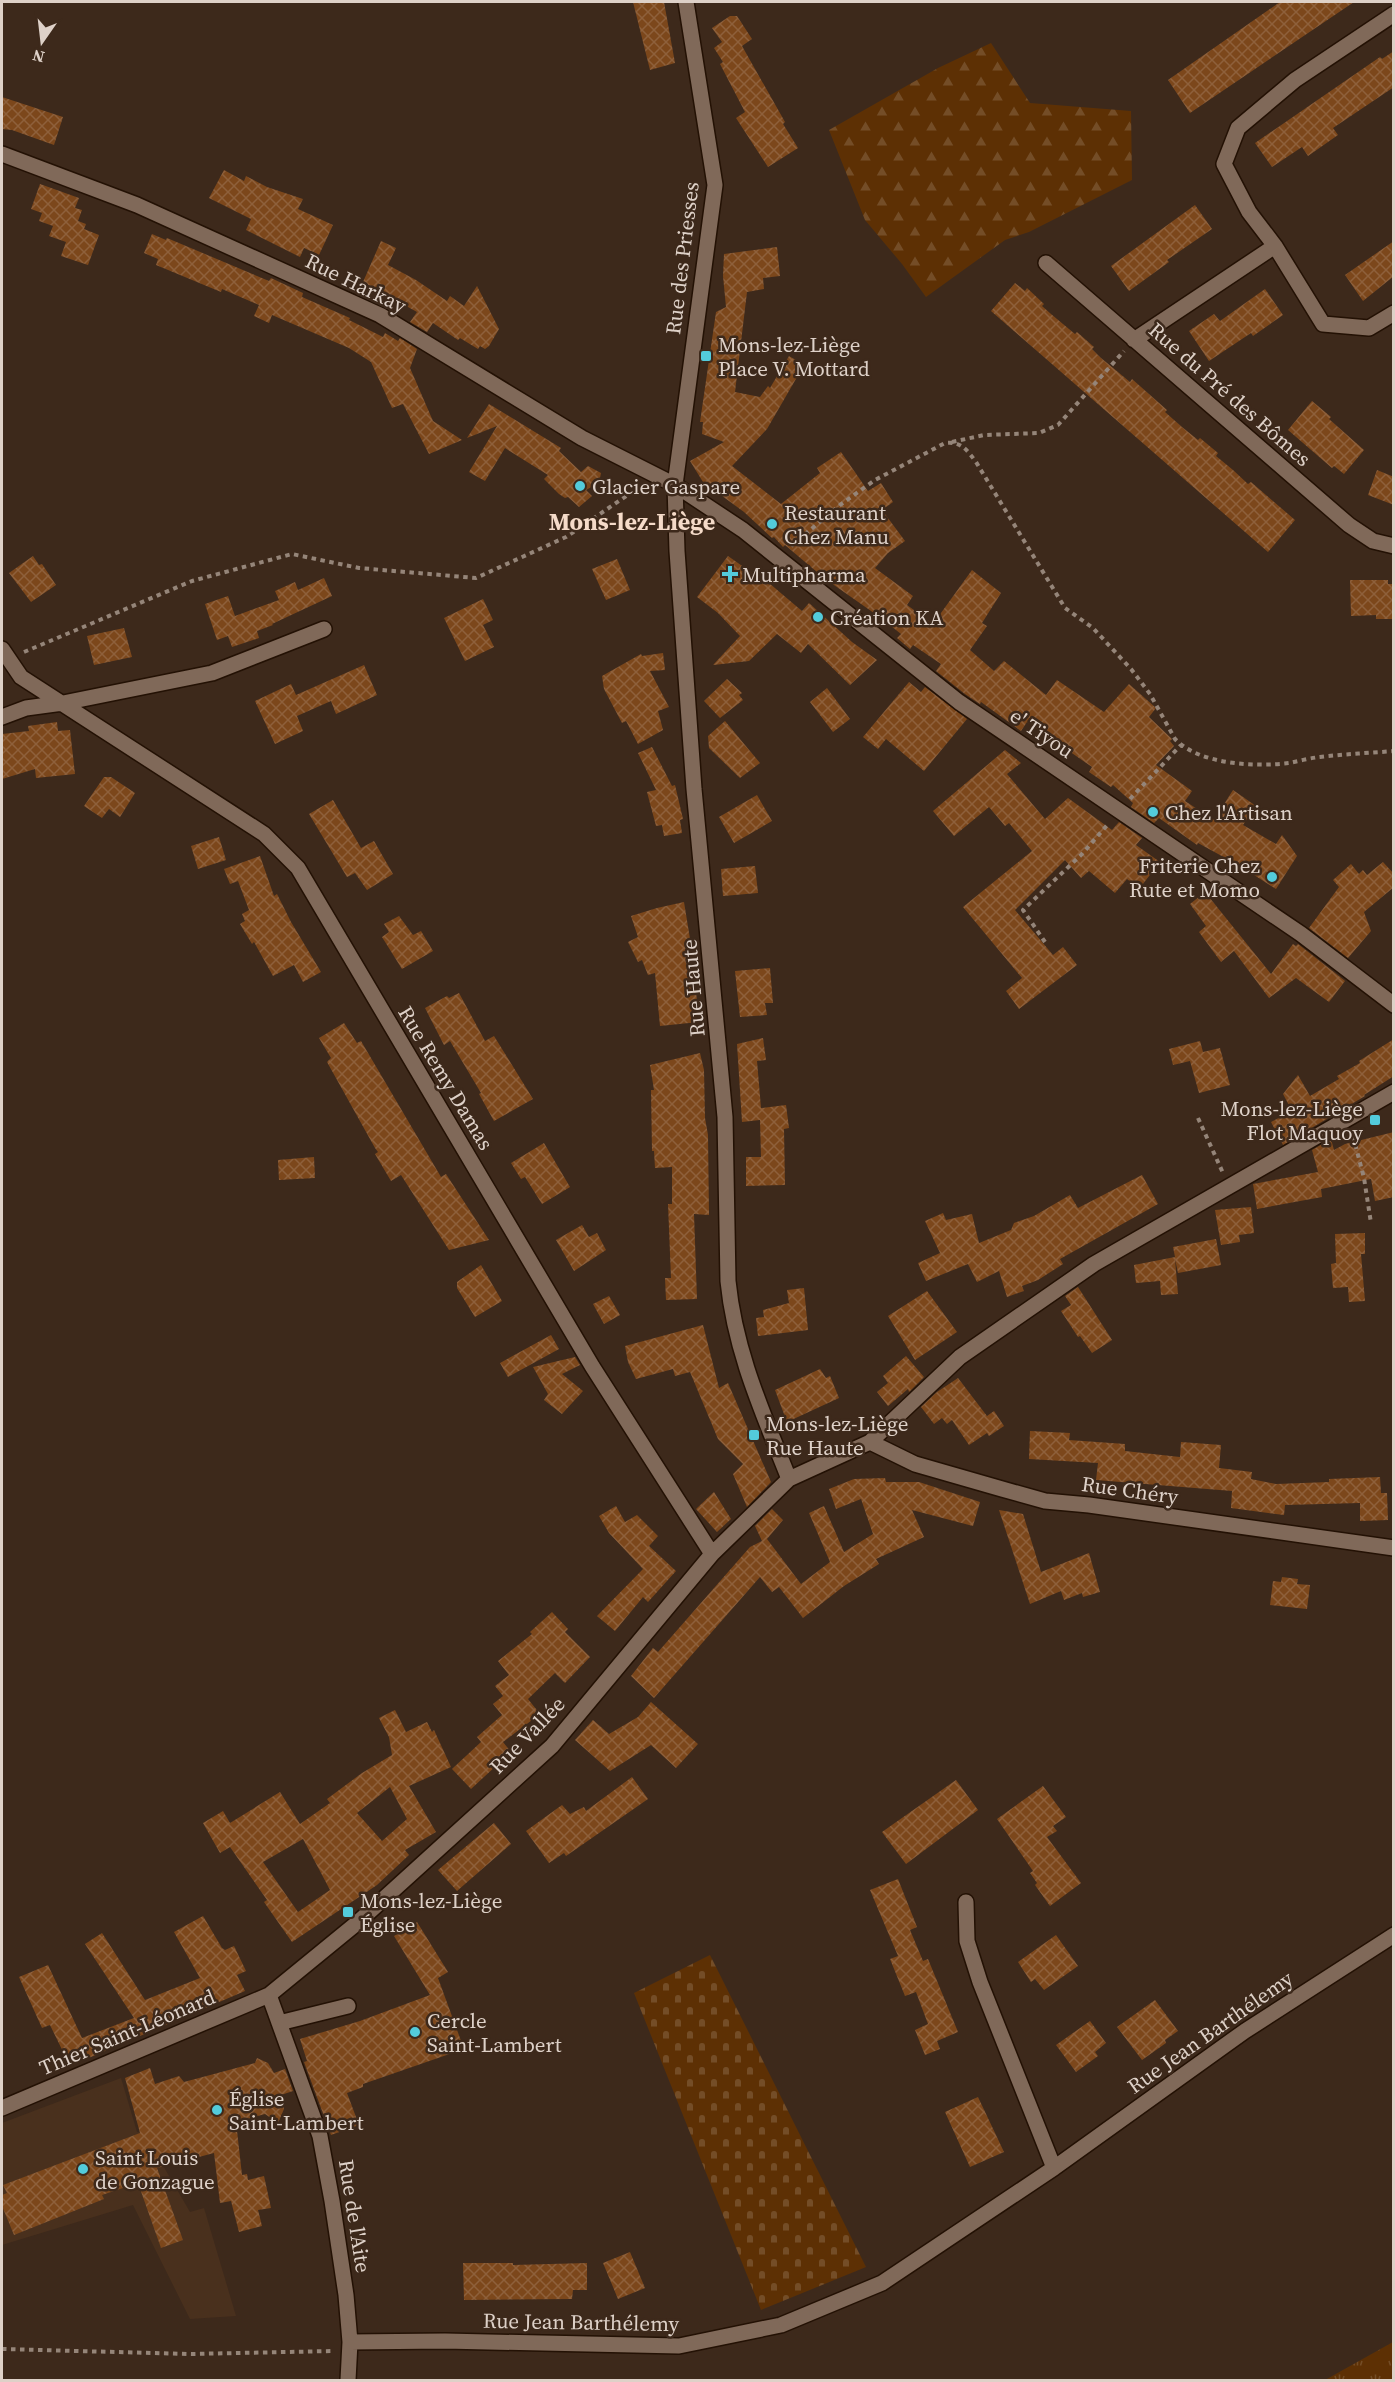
<svg xmlns="http://www.w3.org/2000/svg" width="1395" height="2382" font-family="'Source Serif 4',serif">
  <style>
    .built { fill: #49301d }
    .grass { fill: url(#grass-tufts) }
    .forest { fill: url(#forest-firs) }
    .cemetery { fill: url(#cemetery-stones) }
    .building { fill: url(#building-cross-hatch); fill-rule: evenodd }
    .lines { fill: none; stroke-linecap: round; stroke-linejoin: round }
    .minor-casing { stroke: #231104; stroke-width: 18 }
    .path { stroke: #958579; stroke-width: 4; stroke-dasharray: 4.5 4.5; stroke-linecap: butt }
    .minor { stroke: #806959; stroke-width: 15 }
    .poi-dot { fill: #53cbdb; stroke: #3d291b; stroke-width: 2 }
    .labels { text-anchor: middle; dominant-baseline: central; stroke-width: 5; stroke-linejoin: round; paint-order: stroke }
    .street-label { font-size: 21px; fill: #ded1c8; stroke: #3d291b }
    .poi-label { font-size: 21px; fill: #ded1c8; stroke: #3d291b; text-anchor: start }
    .quarter-label { font-size: 24px; font-weight: bold; fill: #f5dbc9; stroke: #3d291b }
  </style>
  <defs>
    <pattern id="grass-tufts" width="24" height="20" patternUnits="userSpaceOnUse" patternTransform="scale(1.5)"><rect width="24" height="20" fill="#5d3004"/><path d="M3 7l-1-3M5 7V3M7 7l1-3M15 17l-1-3M17 17v-4M19 17l1-3" fill="none" stroke="#744d27"/></pattern>
    <pattern id="forest-firs" width="22" height="20" patternUnits="userSpaceOnUse" patternTransform="scale(1.5)"><rect width="22" height="20" fill="#5d3004"/><path d="M5 1l3.5 6h-7zM16 11l3.5 6h-7z" fill="#744d27"/></pattern>
    <pattern id="cemetery-stones" width="16" height="16" patternUnits="userSpaceOnUse" patternTransform="scale(1.5)"><rect width="16" height="16" fill="#5d3004"/><path d="M2 7V4a2 2 0 0 1 4 0v3zM10 15v-3a2 2 0 0 1 4 0v3z" fill="#744d27"/></pattern>
    <pattern id="building-cross-hatch" width="8" height="8" patternUnits="userSpaceOnUse" patternTransform="scale(1.5)"><rect width="8" height="8" fill="#7c471b"/><path d="M0 0l8 8M0 8l8-8" fill="none" stroke="#8e603b"/></pattern>
  </defs>
  <rect width="100%" height="100%" fill="#3d291b"/>
  <path class="built" d="M121 2078 137 2132 144 2133 190 2212 204 2208 236 2316 190 2319 133 2205 2 2245V2123Z"/>
  <path class="grass" d="M1393 2342V2380H1325Z"/>
  <path class="forest" d="M991 43 1030 103 1131 111 1132 180 1029 232 1005 240 926 297 902 264 865 220 829 130 938 68Z"/>
  <path class="cemetery" d="M710 1955 866 2267 761 2310 634 1993Z"/>
  <path class="building" d="M633 2H664L675 63 650 70Z
    M1280 2H1354L1190 113 1168 80Z
    M730 16H737L752 39 742 46 785 122 783 124 798 148 768 167 736 118 745 112 720 64 723 62 714 48 722 42 712 28Z
    M1394 51V87L1333 128 1338 135 1308 156 1302 147 1272 167 1255 143 1380 57 1382 59Z
    M2 97 63 117 54 145 12 130 2 129Z
    M224 170 244 181 246 176 267 187 303 199 298 209 333 225 319 255 304 248 300 257 246 230 251 219 209 198Z
    M40 184 79 198 75 208 82 210 78 221 86 224 84 229 99 235 88 265 61 256 66 242 49 236 53 226 39 221 42 213 31 209Z
    M1195 205 1212 229 1167 260 1169 262 1129 291 1111 266Z
    M152 234 166 240 167 238 269 281 271 278 303 293 302 297 350 318 349 320 383 337 385 333 398 341 400 338 417 349 410 368 433 421 462 440 429 454 403 404 392 408 371 362 349 348 272 315 269 323 254 316 259 305 222 289 221 292 156 265 158 259 144 253Z
    M381 241 396 248 388 265 416 280 447 301 450 296 464 306 477 286 499 329 489 346 485 349 480 346 478 349 460 338 458 340 433 323 427 332 410 322 417 312 363 282Z
    M1394 241V276L1363 301 1345 275Z
    M777 247 780 276 763 278 764 289 747 292 735 392 760 397 768 386 770 388 789 356 804 365 767 429 732 466 781 504 820 473 817 468 841 452 868 491 881 483 893 502 882 510 905 541 888 553 875 568 913 596 907 605 933 624 972 570 1001 593 982 623 987 626 970 650 994 671 1004 661 1046 695 1057 680 1104 712 1129 684 1156 708 1149 717 1172 739 1170 741 1174 746 1156 765 1192 791 1185 801 1214 820 1233 790 1256 806 1243 825 1276 844 1282 835 1297 856 1276 889 1240 866 1198 843 1197 845 1159 818 1154 823 1131 807 1133 803 1113 785 1111 787 1089 772 1092 767 1027 722 1021 731 981 702 980 704 965 694 936 671 941 664 913 645 910 649 897 638 901 634 881 618 824 578 785 545 783 547 774 537 772 538 744 512 703 482 690 461 724 442 702 434 703 422H700L716 312 726 307 723 276 724 254Z
    M1015 283 1025 291 1027 288 1044 304 1042 306 1051 314 1075 334 1077 332 1094 347 1092 349 1101 358 1130 382 1132 379 1167 410 1165 412 1182 427 1198 440 1200 438 1218 453 1216 456 1233 470 1248 484 1251 482 1295 520 1268 552 991 311Z
    M1265 289 1283 315 1253 336 1251 333 1209 361 1189 331 1214 314 1220 321Z
    M1312 401 1331 417 1329 419 1364 450 1344 474 1334 466 1332 468 1288 430Z
    M489 404 561 448 559 451 581 472 588 466 601 473 599 483 586 490 592 496 579 507 568 497 565 498 559 494 544 479 548 475 505 448 485 481 469 472 497 426 467 438Z
    M1377 470 1394 477V505L1368 495Z
    M33 556 39 565 42 564 56 585 31 602 9 573Z
    M728 556 768 584 769 583 802 611 809 603 852 642 877 660 850 685 808 644 801 653 777 634 749 661 713 665 740 636 718 613 697 597Z
    M617 559 630 590 606 600 592 569Z
    M324 578 332 596 272 624 273 625 257 631 259 638 232 647 228 636 217 640 205 604 228 596 235 616 279 600 275 591 295 582 298 590Z
    M1350 580H1388V584H1394V619H1376V615L1351 616Z
    M483 599 493 620 483 625 494 647 465 661 444 618Z
    M124 628 132 657 94 665 87 636Z
    M663 653 665 670 650 671 669 707 658 711 663 730 638 744 626 721 622 723 604 689 602 676 641 654 642 656Z
    M364 665 377 695 336 714 331 701 297 716 303 731 275 744 255 701 291 684 296 695Z
    M727 679 742 693 739 695 743 700 720 718 704 701Z
    M909 682 921 692 925 687 967 719 924 771 886 739 878 749 863 737Z
    M827 688 850 719 833 732 810 702Z
    M725 721 760 763 740 778 709 748 708 736Z
    M57 722 58 731 70 730 75 774 36 778 35 769 2 779V734L29 731 28 726Z
    M652 747 672 786 675 785 683 819 680 820 682 833 664 836 662 825 656 826 647 792 656 790 638 753Z
    M1005 750 1021 763 1007 774 1045 819 1068 798 1112 830 1119 822 1142 838 1136 845 1160 862 1139 889 1127 879 1115 893 1089 871 1081 878 1065 860 1015 910 1053 955 1063 947 1077 965 1019 1009 1006 991 1022 978 963 907 1032 851 1009 823 1005 826 989 807 954 836 933 811Z
    M104 777H111L135 793 120 817 109 809 102 818 84 806Z
    M757 795 772 821 734 843 719 817Z
    M333 800 361 848 374 841 393 874 367 890 355 873 347 877 309 814Z
    M219 837 226 860 198 869 191 846Z
    M260 856 274 896 277 894 291 922 321 972 303 982 294 965 273 976 254 942 252 944 240 924 245 921 242 914 249 910 238 881 230 884 224 869Z
    M1383 862 1394 874V887L1364 912 1371 931 1348 958 1309 928 1339 887 1333 880 1351 864 1359 874 1363 870 1367 875Z
    M755 866 758 893 723 896 721 869Z
    M1205 892 1271 974 1293 944 1296 946 1298 944 1335 973 1345 981 1329 1002 1296 978 1269 998 1234 951 1221 962 1199 932 1206 926 1190 904Z
    M684 902 692 951 699 1022 660 1026 655 973 648 975 642 960 638 962 628 942 638 937 631 916 657 908Z
    M399 916 413 935 421 931 433 951 402 969 382 937 389 932 384 924Z
    M770 968 773 1003H765L767 1015 740 1017 735 971Z
    M459 993 485 1041 494 1036 533 1099 494 1121 479 1094 481 1093 450 1041 444 1045 425 1008 447 996 449 998Z
    M344 1023 357 1043 361 1041 441 1177 446 1174 489 1240 449 1250 401 1175 391 1181 375 1154 378 1152 375 1148 327 1062 331 1058 319 1038Z
    M763 1038 766 1060 757 1061 761 1108 786 1105 789 1128 784 1129 785 1185 746 1186V1157H761L760 1120 742 1122 737 1044Z
    M1394 1039V1076L1364 1095 1365 1096 1283 1145 1271 1122 1292 1111 1283 1094 1298 1075 1310 1096 1339 1079 1337 1076 1360 1063 1359 1061Z
    M1200 1041 1203 1052 1220 1048 1230 1085 1199 1093 1190 1061 1173 1065 1169 1049Z
    M700 1053 704 1070 705 1118 708 1135 709 1215 694 1214 697 1299 666 1300 665 1278H671L668 1204H672V1167L655 1168 654 1151H652L651 1090H654L650 1065Z
    M1394 1132V1197L1375 1201 1371 1179 1321 1189 1322 1197 1257 1209 1253 1184 1318 1172 1312 1150 1331 1139 1334 1150 1345 1144Z
    M544 1143 570 1187 542 1204 525 1177 521 1179 511 1163Z
    M314 1157 315 1178 279 1180 278 1160Z
    M1142 1175 1158 1204 1060 1259 1063 1264 1038 1280 1022 1286 1024 1291 1007 1297 999 1271 977 1282 968 1264 926 1281 918 1263 940 1253 925 1221 943 1213 946 1220 972 1214 979 1243 1011 1230 1014 1223 1034 1216 1070 1195 1078 1208Z
    M1251 1207 1254 1233 1239 1235 1240 1242 1221 1245 1215 1210Z
    M582 1225 589 1237 597 1233 606 1250 574 1271 556 1240Z
    M1365 1233V1254H1361L1365 1301 1349 1302 1348 1287 1333 1288 1331 1264 1336 1263 1335 1234Z
    M1216 1239 1221 1265 1178 1273 1175 1259 1178 1294 1161 1295 1160 1281 1136 1283 1134 1265 1175 1257 1173 1247Z
    M481 1265 502 1301 475 1317 457 1288V1282Z
    M1078 1287 1112 1340 1092 1353 1080 1336 1078 1337 1061 1311 1071 1305 1065 1296Z
    M804 1288 808 1330 758 1336 756 1318 764 1317 763 1310 789 1303 787 1290Z
    M927 1291 957 1332 915 1360 888 1316Z
    M609 1296 620 1315 604 1324 593 1304Z
    M703 1325 719 1388 728 1383 771 1482 747 1507 733 1474 743 1464 718 1439 690 1372 675 1376 673 1369 636 1379 628 1362 625 1346Z
    M551 1335 559 1349 508 1377 500 1363Z
    M906 1356 924 1377 909 1392 908 1389 888 1406 877 1392 888 1383 883 1376Z
    M575 1357 580 1365 562 1374 583 1391 562 1414 544 1400 548 1394 533 1367Z
    M820 1369 826 1378 830 1376 839 1398 787 1422 775 1390Z
    M958 1378 987 1416 994 1411 1004 1426 989 1436 987 1433 969 1445 952 1420 947 1424 942 1418 934 1424 921 1407 937 1392Z
    M1030 1431 1070 1433 1069 1440 1125 1444V1451L1180 1457 1181 1442 1221 1445 1219 1468 1252 1472 1251 1479 1276 1484 1329 1482V1479L1380 1477 1381 1493H1387L1388 1520 1360 1521V1503L1285 1505 1284 1515 1231 1508 1232 1491 1096 1480 1098 1463 1029 1459Z
    M885 1478 886 1482H919L980 1502 973 1526 912 1510 924 1537 876 1559 879 1564 844 1586 803 1618 779 1587 772 1592 760 1577 654 1698 631 1676 653 1648 658 1652 750 1547 762 1541 755 1526 772 1509 783 1520 767 1539 801 1584 830 1562 809 1513 824 1506 844 1552 873 1534 861 1499 836 1509 829 1489 854 1479Z
    M714 1492 731 1519 717 1532 696 1509Z
    M616 1506 625 1522 637 1515 658 1536 649 1546 676 1571 648 1602 643 1597 615 1631 597 1616 643 1569 609 1533 599 1516Z
    M999 1510 1023 1514 1041 1572 1089 1553 1100 1592 1083 1597 1082 1593 1064 1600 1061 1591 1030 1604Z
    M1282 1577 1298 1579 1297 1584 1310 1585 1307 1609 1270 1605 1273 1581 1281 1582Z
    M552 1612 568 1629 565 1632 590 1657 565 1683 555 1673 528 1699 540 1714 503 1742 511 1752 471 1789 452 1769 481 1742 477 1737 502 1715 493 1704 503 1696 495 1686 509 1675 498 1661 532 1634 530 1632Z
    M651 1702 698 1744 676 1768 651 1745 610 1771 575 1740 593 1720 609 1734 638 1717Z
    M395 1710 406 1732 427 1722 432 1732 434 1730 451 1767 409 1786 436 1832 405 1850 409 1855 377 1885 292 1942 264 1902 267 1900 230 1847 220 1853 203 1823 223 1811 230 1823 280 1792 300 1824 330 1803 327 1799 362 1773 392 1755 389 1737 379 1718ZM390 1787 407 1819 382 1841 357 1813ZM303 1839 330 1890 298 1912 263 1862Z
    M632 1777 648 1799 566 1856 564 1853 549 1863 526 1831 562 1805 570 1814 584 1807 586 1811Z
    M956 1780 978 1810 906 1864 882 1832Z
    M1043 1786 1066 1817 1053 1826 1057 1831 1047 1837 1081 1883 1050 1906 1035 1885 1037 1883 1030 1873 1033 1871 997 1819Z
    M494 1823 511 1844 457 1891 438 1870Z
    M898 1879 917 1927 910 1930 923 1961 928 1959 958 2032 937 2041 940 2049 925 2055 915 2030 928 2024 916 1992 905 1996 890 1959 898 1956 870 1890Z
    M203 1916 222 1948 225 1950 234 1946 246 1971 237 1975 245 1991 70 2066 50 2025 42 2028 19 1977 48 1965 82 2038 134 2018 85 1944 102 1933 145 2000 200 1978 174 1932Z
    M417 1922 448 1972 438 1978 464 2049 363 2084V2087L347 2093 359 2125 331 2135 304 2062 307 2061 300 2039 360 2021 430 1995 394 1936Z
    M1056 1935 1078 1966 1044 1990 1035 1979 1031 1982 1018 1962Z
    M1155 2000 1178 2031 1165 2040 1166 2043 1142 2060 1117 2027Z
    M1090 2021 1106 2043 1095 2052 1098 2056 1076 2072 1056 2045Z
    M257 2058 268 2063 274 2073 285 2069 293 2091 281 2095 284 2109 278 2123 265 2114 236 2122 242 2175 247 2174 248 2180 264 2176 271 2208 258 2210 262 2226 239 2232 231 2201 220 2203 214 2153 157 2168 183 2240 161 2248 138 2183 102 2195 104 2199 14 2235 2 2206V2195L7 2193 3 2185 140 2133 125 2078 150 2068 155 2084 179 2076 184 2082 255 2063Z
    M978 2097 1004 2152 970 2167 945 2112Z
    M630 2252 645 2288 618 2299 603 2263Z
    M463 2263H513V2265L587 2263V2290H573L572 2299 464 2300Z"/>
  <g class="lines">
    <defs>
      <path id="minor" d="M686 2 715 185 675 485 677 551 694 789 725 1117 728 1281C735 1352 763 1413 789 1479
        M1394 14 1295 80 1238 128 1224 164 1249 212 1275 246 1323 324 1369 328 1394 313
        M2 154 137 205 380 315 582 438 675 485 743 530 959 702 1301 934 1394 1005
        M1046 263 1349 525 1373 541 1394 546
        M1134 340 1275 246
        M2 649 21 677 264 834 298 868 592 1366 712 1554
        M2 717 26 708 63 703 212 673 324 629
        M870 1442 915 1464 1002 1489 1045 1501 1089 1505 1394 1548
        M966 1902 967 1941 980 1982 1054 2168
        M269 1995 320 2136 332 2201 346 2295 350 2342 348 2380
        M279 2023 348 2006
        M2 2108 269 1995 357 1923 552 1746 712 1554 789 1479 870 1442 960 1357 1094 1264 1394 1092
        M350 2342 445 2341 679 2346 781 2325 882 2283 1054 2168 1245 2031 1394 1935"/>
    </defs>
    <use href="#minor" class="minor-casing"/>
    <path class="path" d="M952 442 984 435 1039 433 1058 425 1124 351
      M791 546 840 505 875 480 945 443C961 441 967 450 976 462L1065 608 1093 628 1131 669 1150 694 1175 739C1200 765 1255 767 1289 763 1299 761 1310 758 1320 757 1345 754 1369 753 1394 751
      M24 652 192 581 292 554 359 568 476 578 566 537 641 486
      M1130 799 1181 745
      M1045 942 1023 910 1082 854 1109 823
      M1198 1118 1223 1173
      M1353 1136 1364 1178 1371 1223
      M2 2349 191 2354 334 2351"/>
    <use href="#minor" class="minor"/>
  </g>
  <g class="poi-dot">
    <rect x="700" y="350" width="12" height="12" rx="3"/>
    <circle cx="580" cy="486" r="6"/>
    <circle cx="772" cy="524" r="6"/>
    <path d="M727 565h6v6h6v6h-6v6h-6v-6h-6v-6h6z"/>
    <circle cx="818" cy="617" r="6"/>
    <circle cx="1153" cy="812" r="6"/>
    <circle cx="1272" cy="877" r="6"/>
    <rect x="1369" y="1114" width="12" height="12" rx="3"/>
    <rect x="748" y="1429" width="12" height="12" rx="3"/>
    <rect x="342" y="1906" width="12" height="12" rx="3"/>
    <circle cx="415" cy="2032" r="6"/>
    <circle cx="217" cy="2110" r="6"/>
    <circle cx="83" cy="2169" r="6"/>
  </g>
  <g class="labels">
    <g class="street-label">
      <text transform="translate(682 258) rotate(-83)">Rue des Priesses</text>
      <text transform="translate(356 283) rotate(26)">Rue Harkay</text>
      <text transform="translate(1230 394) rotate(41)">Rue du Pré des Bômes</text>
      <text transform="translate(1042 733) rotate(34)">e' Tiyou</text>
      <text transform="translate(693 988) rotate(-95)">Rue Haute</text>
      <text transform="translate(446 1078) rotate(59)">Rue Remy Damas</text>
      <text transform="translate(1130 1490) rotate(8)">Rue Chéry</text>
      <text transform="translate(527 1735) rotate(-46)">Rue Vallée</text>
      <text transform="translate(127 2032) rotate(-23)">Thier Saint-Léonard</text>
      <text transform="translate(1210 2032) rotate(-35)">Rue Jean Barthélemy</text>
      <text transform="translate(355 2216) rotate(81)">Rue de l'Aite</text>
      <text transform="translate(581 2322) rotate(1)">Rue Jean Barthélemy</text>
    </g>
    <g class="poi-label">
      <text x="718" y="344">Mons-lez-Liège<tspan x="718" dy="24">Place V. Mottard</tspan></text>
      <text x="592" y="486">Glacier Gaspare</text>
      <text x="784" y="512">Restaurant<tspan x="784" dy="24">Chez Manu</tspan></text>
      <text x="742" y="574">Multipharma</text>
      <text x="830" y="617">Création KA</text>
      <text x="1165" y="812">Chez l'Artisan</text>
      <text x="1260" y="865" text-anchor="end">Friterie Chez<tspan x="1260" dy="24">Rute et Momo</tspan></text>
      <text x="1363" y="1108" text-anchor="end">Mons-lez-Liège<tspan x="1363" dy="24">Flot Maquoy</tspan></text>
      <text x="766" y="1423">Mons-lez-Liège<tspan x="766" dy="24">Rue Haute</tspan></text>
      <text x="360" y="1900">Mons-lez-Liège<tspan x="360" dy="24">Église</tspan></text>
      <text x="427" y="2020">Cercle<tspan x="427" dy="24">Saint-Lambert</tspan></text>
      <text x="229" y="2098">Église<tspan x="229" dy="24">Saint-Lambert</tspan></text>
      <text x="95" y="2157">Saint Louis<tspan x="95" dy="24">de Gonzague</tspan></text>
    </g>
    <g class="quarter-label">
      <text x="632" y="521">Mons-lez-Liège</text>
    </g>
  </g>
  <rect width="1395" height="2382" fill="none" stroke="#ded1c8" stroke-width="6"/>
  <g transform="translate(42 42) rotate(194)" stroke="#3d291b" stroke-width="4.5" paint-order="stroke">
  <path d="M0-4.5L10 22L0 15L-10 22Z" fill="#ded1c8"/>
  <text y="-9" font-size="16" font-weight="bold" text-anchor="middle" fill="#ded1c8">N</text>
  </g>
</svg>
